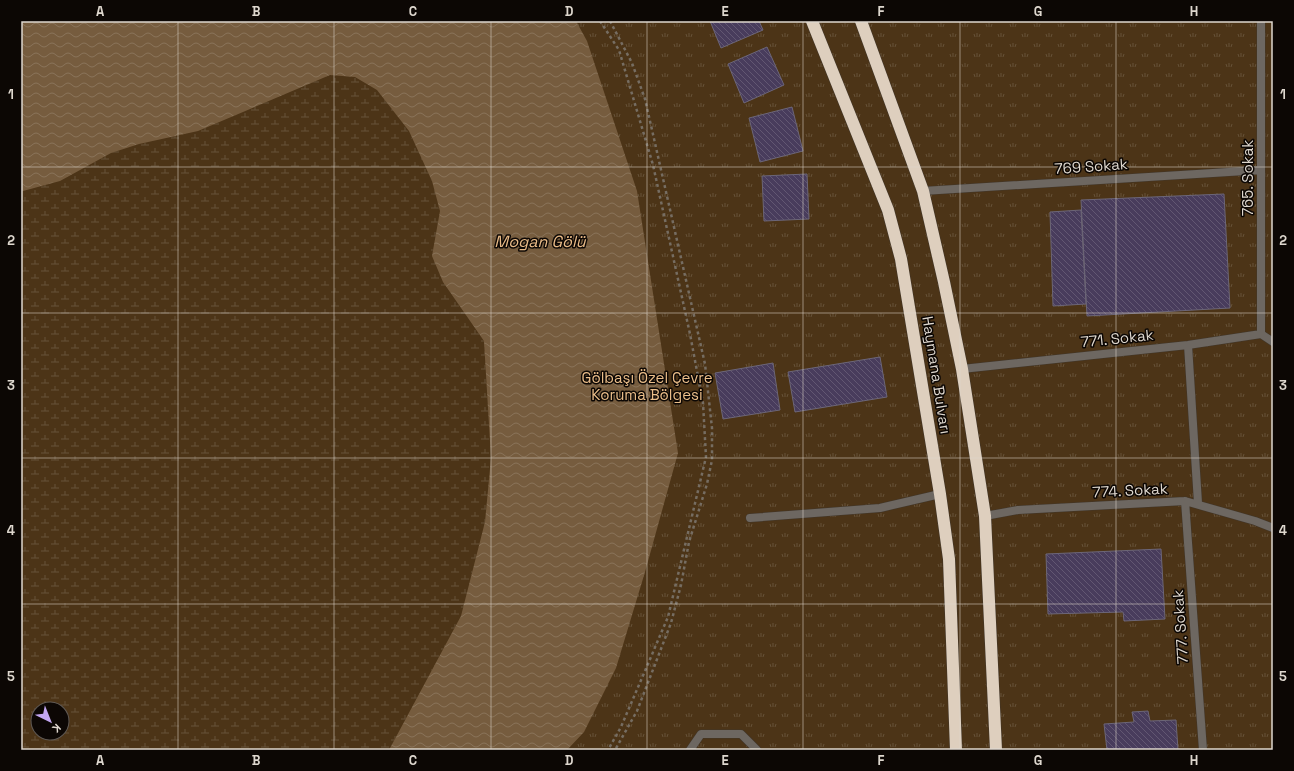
<svg xmlns="http://www.w3.org/2000/svg" width="1294" height="771" font-family="'Space Grotesk',sans-serif">
  <style>
    .grass { fill: url(#grass-tufts); fill-rule: evenodd }
    .wetland { fill: url(#wetland-marsh); fill-rule: evenodd }
    .water { fill: url(#water-waves) }
    .building { fill: url(#building-back-hatch); stroke: #6c6678 }
    .lines { fill: none; stroke-linecap: round; stroke-linejoin: round }
    .street-casing { stroke: #41362a; stroke-width: 9 }
    .highway-casing { stroke: #41362a; stroke-width: 13 }
    .path { stroke: #766d62; stroke-width: 2.5; stroke-dasharray: 3 3; stroke-linecap: butt }
    .street { stroke: #6d6761; stroke-width: 8 }
    .highway { stroke: #decfbe; stroke-width: 12 }
    .grid { fill: none; stroke: #ded7ce; stroke-width: 1; stroke-opacity: 0.55 }
    .labels { text-anchor: middle; dominant-baseline: central; stroke-width: 3; stroke-linejoin: round; paint-order: stroke }
    .street-label { font-size: 15px; fill: #ded7ce; stroke: #0c0704 }
    .park-label { font-size: 15px; fill: #ebbe8a; stroke: #0c0704 }
    .water-label { font-size: 16px; font-style: italic; fill: #e8ba87; stroke: #0c0704 }
    .neatline { fill: none; stroke: #ded7ce; stroke-width: 1.5 }
    .grid-label { font-size: 13px; text-anchor: middle; font-weight: bold; fill: #ded7ce }
  </style>
  <defs>
    <pattern id="grass-tufts" width="24" height="20" patternUnits="userSpaceOnUse"><rect width="24" height="20" fill="#4c3417"/><path d="M3 7l-1-3M5 7V3M7 7l1-3M15 17l-1-3M17 17v-4M19 17l1-3" fill="none" stroke="#655138"/></pattern>
    <pattern id="wetland-marsh" width="20" height="14" patternUnits="userSpaceOnUse"><rect width="20" height="14" fill="#4c3417"/><path d="M1 5h8M5 5V1M11 12h8M15 12V8" fill="none" stroke="#655138"/></pattern>
    <pattern id="water-waves" width="16" height="10" patternUnits="userSpaceOnUse"><rect width="16" height="10" fill="#765c3e"/><path d="M0 5q4-4 8 0t8 0" fill="none" stroke="#897359"/></pattern>
    <pattern id="building-back-hatch" width="6" height="6" patternUnits="userSpaceOnUse"><rect width="6" height="6" fill="#483c5c"/><path d="M-1 5l2 2M0 0l6 6M5-1l2 2" fill="none" stroke="#625772"/></pattern>
  </defs>
  <rect width="100%" height="100%" fill="#271c0f"/>
  <path class="grass" d="M21 21H1273V750H21ZM38 709H62V733H38Z"/>
  <path class="wetland" d="M330 75C338 76 348 75 355 77 390 86 437 175 439 210 440 223 434 243 432 256L484 341 491 458 485 522 461 616 389 750H21V190L60 181 110 153 139 144 198 131ZM38 709H62V733H38Z"/>
  <path class="water" d="M21 21H576L587 41 637 191 678 453 645 572 616 668 584 732 567 750H389L461 616 485 522 491 458 484 341 443 282 432 256 440 211 432 181 409 131 377 90 355 77 330 75 198 131 139 144 111 153 60 181 23 191 21 190Z"/>
  <path class="building" d="M710 21H759L763 30 721 48Z
    M767 47 784 85 744 103 728 64Z
    M792 107 803 151 760 162 749 118Z
    M807 174 809 219 764 221 762 176Z
    M1224 194 1230 308 1087 316 1081 200Z
    M1081 210 1086 304 1053 306 1050 212Z
    M880 357 887 397 795 412 788 372Z
    M773 363 780 410 723 419 715 373Z
    M1161 549 1165 619 1124 621 1123 612 1048 614 1046 554Z
    M1148 711 1150 721 1176 720 1178 750H1107L1104 724 1134 722 1132 712Z"/>
  <g class="lines">
    <defs>
      <path id="street" d="M923 191 1261 170
        M1261 334V21
        M1188 345 1198 503
        M962 369 1188 345 1261 334 1273 342
        M1185 501 1203 750
        M985 516 1018 510 1185 501 1255 521 1273 528
        M750 518 880 508 940 494
        M690 750 701 734H741L757 750"/>
      <path id="highway" d="M812 21 888 210 901 259 940 494 949 559 956 750
        M861 21 923 191 944 282 962 369 985 516 996 750"/>
    </defs>
    <use href="#street" class="street-casing"/>
    <use href="#highway" class="highway-casing"/>
    <path class="path" d="M600 21 619 50 653 165 690 334 703 403 706 457 668 617 621 727 608 750
      M610 21 632 63 645 99 705 364 712 428V460L707 484 689 542 681 585 671 623 637 711 615 750"/>
    <use href="#street" class="street"/>
    <use href="#highway" class="highway"/>
  </g>
  <path class="grid" d="M178 21V750M334 21V750M491 21V750M647 21V750M803 21V750M960 21V750M1116 21V750M21 167H1273M21 313H1273M21 458H1273M21 604H1273"/>
  <g class="labels">
    <g class="street-label">
      <text transform="translate(1091 166) rotate(-4)">769 Sokak</text>
      <text transform="translate(1247 178) rotate(-90)">765. Sokak</text>
      <text transform="translate(1117 338) rotate(-6)">771. Sokak</text>
      <text transform="translate(937 375) rotate(81)">Haymana Bulvarı</text>
      <text transform="translate(1130 490) rotate(-3)">774. Sokak</text>
      <text transform="translate(1180 627) rotate(-94)">777. Sokak</text>
    </g>
    <g class="park-label">
      <text x="647" y="377">Gölbaşı Özel Çevre<tspan x="647" dy="17">Koruma Bölgesi</tspan></text>
    </g>
    <g class="water-label">
      <text x="540" y="241">Mogan Gölü</text>
    </g>
  </g>
  <rect width="1294" height="771" fill="none" stroke="#0c0704" stroke-width="44"/>
  <g transform="translate(50 721) rotate(137)"><circle r="19" fill="#0c0704" stroke="#605a55"/>
  <path d="M0-3L7 15L0 10L-7 15Z" fill="#c3a7f2"/>
  <text y="-6" font-size="11" font-weight="bold" text-anchor="middle" fill="#ded7ce">K</text>
  </g>
  <rect x="22" y="22" width="1250" height="727" class="neatline"/>
  <g class="grid-label">
    <text x="100" y="16">A</text>
    <text x="256" y="16">B</text>
    <text x="413" y="16">C</text>
    <text x="569" y="16">D</text>
    <text x="725" y="16">E</text>
    <text x="881" y="16">F</text>
    <text x="1038" y="16">G</text>
    <text x="1194" y="16">H</text>
    <text x="11" y="99">1</text>
    <text x="1283" y="99">1</text>
    <text x="11" y="245">2</text>
    <text x="1283" y="245">2</text>
    <text x="11" y="390">3</text>
    <text x="1283" y="390">3</text>
    <text x="11" y="535">4</text>
    <text x="1283" y="535">4</text>
    <text x="11" y="681">5</text>
    <text x="1283" y="681">5</text>
    <text x="100" y="765">A</text>
    <text x="256" y="765">B</text>
    <text x="413" y="765">C</text>
    <text x="569" y="765">D</text>
    <text x="725" y="765">E</text>
    <text x="881" y="765">F</text>
    <text x="1038" y="765">G</text>
    <text x="1194" y="765">H</text>
  </g>
</svg>
